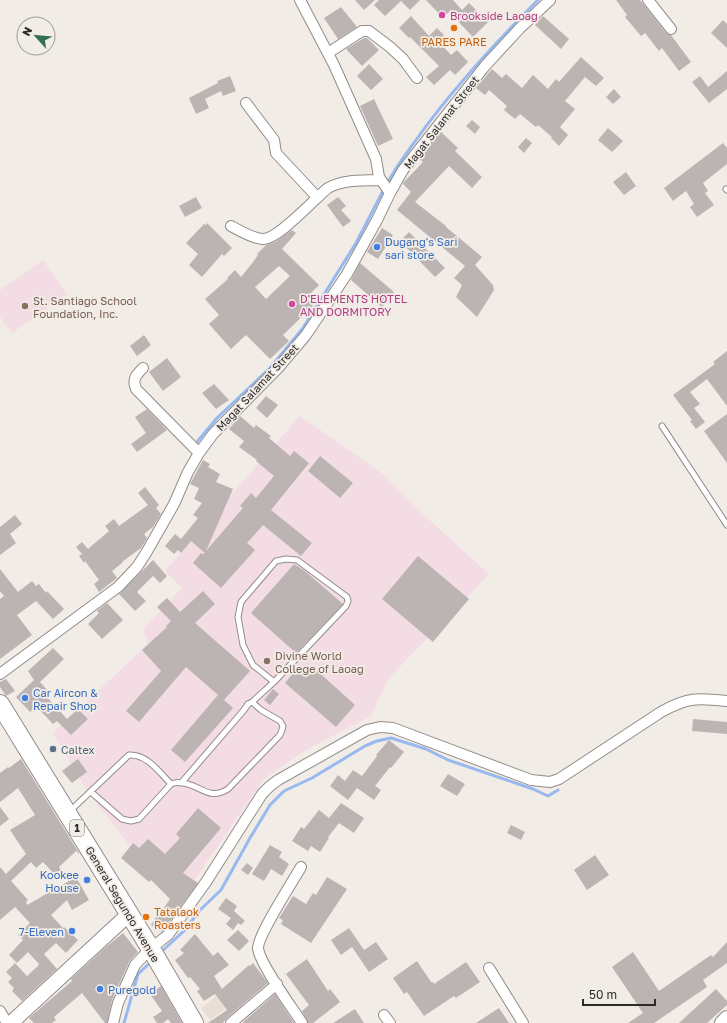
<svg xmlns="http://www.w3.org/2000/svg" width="727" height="1023" font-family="'Golos Text',sans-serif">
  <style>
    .built { fill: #eaded4 }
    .education { fill: #f4dce5 }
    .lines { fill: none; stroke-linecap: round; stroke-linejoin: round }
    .stream { stroke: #97b9f0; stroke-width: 3 }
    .building { fill: #bbb4b2; fill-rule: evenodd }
    .lane-casing { stroke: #928c88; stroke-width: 7 }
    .street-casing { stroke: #928c88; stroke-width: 12 }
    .secondary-casing { stroke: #928c88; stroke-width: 16 }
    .highway-casing { stroke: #928c88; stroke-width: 20 }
    .lane { stroke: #fff; stroke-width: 5 }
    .street { stroke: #fff; stroke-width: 10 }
    .secondary { stroke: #fff; stroke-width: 14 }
    .highway { stroke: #fff; stroke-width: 18 }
    .hotel-dot { fill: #d1479c; stroke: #f2ece7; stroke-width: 1.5 }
    .food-dot { fill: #e8710a; stroke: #f2ece7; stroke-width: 1.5 }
    .shop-dot { fill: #3f7fe0; stroke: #f2ece7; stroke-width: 1.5 }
    .education-dot { fill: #8d6e63; stroke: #f2ece7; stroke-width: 1.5 }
    .service-dot { fill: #5c6f8a; stroke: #f2ece7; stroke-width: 1.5 }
    .labels { text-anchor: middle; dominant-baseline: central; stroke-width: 3.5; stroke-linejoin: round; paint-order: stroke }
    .shield { fill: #f2ece7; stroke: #686562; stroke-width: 1 }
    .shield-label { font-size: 10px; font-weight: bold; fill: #2d2b29 }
    .hotel-label { font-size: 11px; fill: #b23c85; stroke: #f2ece7; text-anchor: start }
    .food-label { font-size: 11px; fill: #c56008; stroke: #f2ece7 }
    .street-label { font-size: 11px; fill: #2d2b29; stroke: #f2ece7 }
    .shop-label { font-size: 11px; fill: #366cbe; stroke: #f2ece7; text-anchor: start }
    .education-label { font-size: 11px; fill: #785e54; stroke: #f2ece7; text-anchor: start }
    .service-label { font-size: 11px; fill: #4e5e75; stroke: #f2ece7; text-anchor: start }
  </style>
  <rect width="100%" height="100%" fill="#f2ece7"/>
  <path class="built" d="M216 996 225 1009 210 1020 201 1008Z"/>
  <path class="education" d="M43 260 67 294 12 333 0 317V290Z
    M300 416 383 474 425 516 489 574 389 678 371 716 306 750 263 780 177 906 87 791 53 733 148 644 143 629 182 588 165 571Z"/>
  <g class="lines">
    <path class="stream" d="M387 184C396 166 409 150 421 133 457 84 495 43 538 0
      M196 443 217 418 270 368 303 328 356 243 384 189
      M160 953 185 930 199 911 221 890 250 838 270 805 284 791 312 778 365 746 377 741 391 738 426 749 448 760 533 789 548 796 558 790
      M124 1023 138 974 152 961"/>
  </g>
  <path class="building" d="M355 0H375L364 10Z
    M379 0H420L410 10 401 1 385 16 374 5Z
    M426 0H453L462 10 469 3 488 22 473 37 449 12 443 18Z
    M616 0H640L666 33 671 35 691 62 679 71 662 48 659 51 645 33 641 36 625 17 627 15Z
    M341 7 357 27 338 39 324 18Z
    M411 16 429 36 437 28 444 35 438 41 451 55 457 50 468 62 455 75 450 70 434 85 426 77 439 66 410 37 409 38 399 28Z
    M543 16 569 39 561 49 535 25Z
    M723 20 727 24V48L711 33Z
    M364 38H367L379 50 362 66 346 49Z
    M581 57 604 78 596 86 585 77 565 101 575 109 560 127 568 135 559 146 551 138 552 137 538 125 536 127 520 114 515 119 504 110 507 106 489 90 485 95 476 88 492 69 502 78 506 74 522 88 533 75 548 89 556 79 559 82Z
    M369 64 383 79 371 90 357 76Z
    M727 71V89L709 103 692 82 700 76 708 87Z
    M230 76 236 91 223 96 221 91 205 99 209 108 196 114 189 98 218 83 217 81Z
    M614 89 621 97 613 104 606 97Z
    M374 99 393 139 378 146 360 106Z
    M472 120 480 127 475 134 466 126Z
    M608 128 623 141 612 152 598 140Z
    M441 132 458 148 455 151 482 177 472 188 449 166 415 202 446 226V227L482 257 475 265 493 285 494 290 477 317 456 297 462 285 454 278 465 266 397 210 411 192 403 184V183L423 162 420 159Z
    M526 138 532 143 524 153 518 147Z
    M723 143 727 148V164L703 183 708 191 705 193 714 205 697 217 690 207 694 204 686 191 673 201 664 188Z
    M626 172 636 186 624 195 613 182Z
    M196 197 202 208 185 217 179 206Z
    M338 197 346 206 341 210 351 221 343 227 327 205Z
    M207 223 232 248 224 256 222 254 202 277 189 265 198 254 186 243 204 224 206 225Z
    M382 228 393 235 378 259 367 252Z
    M292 230 296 233 282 249 319 285 306 298 313 306 283 335 289 341 270 359 246 335 231 349 209 324 219 315 205 299 228 279 227 278 235 270 241 277 253 262 258 255 257 254 266 245 275 242ZM279 266 290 276 266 299 255 287Z
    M409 232 445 268 435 277 400 241Z
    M360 263 394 292 382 307 351 280Z
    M144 335 151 345 137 356 130 346Z
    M727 351V406L707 379 690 392 700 404 694 408 705 422 696 429 690 421 692 420 673 395 715 364 713 362Z
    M167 358 181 377 163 391 149 372Z
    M214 384 229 400 216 409 202 393Z
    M266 396 278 405 267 418 256 408Z
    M147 409 167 430 137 452 131 444 146 433 135 417Z
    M727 414V463L704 431Z
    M240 416 254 428 256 425 271 436 269 438 290 456 294 451 309 463 271 510 312 543 301 556 263 525 247 543 255 550 221 588 193 563 201 553 203 554 205 553 191 541 181 553 178 550 174 554 165 546 175 534 181 539 198 518 193 515 202 503 194 499 199 488 190 484 203 460 210 464 208 467 220 474 216 482 233 489 206 551 243 508 240 506 251 493 256 498 274 476 256 461 257 460 239 447 244 441 229 429Z
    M320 456 353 483 340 498 308 471Z
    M145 487 159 505 156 508 161 514 153 527 144 534 147 538 141 548 122 562V563L112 571 117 578 99 592 94 584 99 580 85 561 84 563 79 556 82 554 76 547 82 542 88 549 109 531 105 526 114 519 119 526 148 505 138 493Z
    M15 515 22 524 10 534 16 543 0 555V527Z
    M418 556 469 599 433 642 382 599Z
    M153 560 167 576 160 583 153 576 137 592 146 601 135 611 119 594Z
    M294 564 305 571 343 604 296 653 251 613Z
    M0 569 18 592 32 581 36 586 39 584 46 593 47 591 64 609 53 619 36 601 17 615 32 635 0 659V599L4 596 0 591Z
    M203 591 215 604 195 623 250 671 224 700 233 708 185 762 171 750 218 695 186 667 139 722 126 711 161 671 142 650 167 627 166 626 171 621 157 607 167 598 180 612Z
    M107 603 123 620 102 639 88 624 99 613 97 611Z
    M53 648 64 659 40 682 50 693 46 696 67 719 78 709 88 719 71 735 57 721 53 724 36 706 30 712 16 697 34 680 28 671Z
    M299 666 308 673 313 667 355 705 336 727 285 683Z
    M6 679 15 691 6 696 0 687V682Z
    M273 689 279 694 270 705 264 700Z
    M693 719 727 722V734L692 731Z
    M389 740 404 752 391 768 390 767 375 786 381 790 374 800 357 788 348 800 330 786 338 775 345 781 353 770 362 776 377 756 376 755Z
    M21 759 79 853V854L76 851 59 867 61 870 55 875 43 862 36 868 31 862 11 881 28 900 26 902 27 905 76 877 89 900 72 910 67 900 51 915 63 928 64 927 78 940 66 953 56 943 44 954 57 969 22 1001 12 991 14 988 8 982 12 978 6 972 15 963 27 976 38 966 39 964 28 952 17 963 9 955 23 940 18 935 30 923 15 907 0 920V867L6 874 26 854 10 830 35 815 18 788 0 802V773L8 767 9 768Z
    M78 759 87 772 72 783 62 771Z
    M448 774 465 784 457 796 440 786Z
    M341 803 364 818 354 833 339 823 328 837 329 838 320 852 311 846 308 851 292 841 301 827 304 829 319 810 329 818Z
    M0 807 9 819 0 826Z
    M198 808 221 828 183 873 198 883 162 932 151 925 160 910 162 911 170 899 151 880 149 882 121 858 133 843 139 848 148 839 165 854 180 838 176 834Z
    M511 825 525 832 521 840 507 833Z
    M270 845 282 852 279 857 289 864 282 876 271 869 264 881 252 874Z
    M595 855 609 875 587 890 574 870Z
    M247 863 253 868 248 875 241 870Z
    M327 877 347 889 311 943 281 924 283 920 279 918 293 896 306 904 313 893 316 895Z
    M226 898 237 906 234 911 245 921 241 925 238 923 233 930 226 924 231 918 218 909Z
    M349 928 364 950 376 942 388 959 369 972 352 947 341 955 331 940Z
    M238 930 249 941 239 951 227 940Z
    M123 933 138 952 129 962 112 1000 107 1023H105L82 993 54 1017 56 1020 52 1023H34L29 1018 72 981 71 979 106 947Z
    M195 934 213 956 218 952 229 965 214 976 222 989 249 965 250 966 253 963 268 983 227 1018 223 1023H208L227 1010 215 994 204 1001 197 991 200 989 190 977 188 978 175 960 184 953 180 950Z
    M727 942V963L703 980 707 987 654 1023H628L643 1013 612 967 633 952 659 991 711 955 713 957Z
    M307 959 328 991 330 989 340 1002 313 1023H308L302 1011 309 1005 286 974Z
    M417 961 431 982H433L434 984 466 962 480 982 456 998 454 996 424 1016 407 992 404 994 393 978Z
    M161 986 182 1023H171L168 1019 163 1023H157L153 1017 162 1011 150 994Z
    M716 989 727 1001V1005L707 1023H679Z
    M275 994 294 1023H244L243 1022Z
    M499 1008 509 1023H476Z
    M355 1009 364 1023H333Z"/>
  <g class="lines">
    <defs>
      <path id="lane" d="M726 189 727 190
        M662 426 727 525
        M252 702 274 682 346 606 348 601 347 597 297 560 286 559 276 561 241 602 238 617 243 645 253 665 274 682
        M91 792 122 819 131 821 139 819 171 784C174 783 178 782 181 783 199 783 208 802 228 789L280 735 282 730 283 726 280 721 261 710 252 702 248 704 244 710 182 782
        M70 811 129 755C147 754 159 772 171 784"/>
      <path id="street" d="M300 0 334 65 376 159 379 177 390 193
        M648 0 671 29
        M328 53 362 31H369L390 47 403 59 417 78
        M246 103 274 140 276 153 317 197
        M231 226C240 231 252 238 262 239 277 241 315 198 328 188 344 179 363 181 381 180
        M143 368C136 375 132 379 136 389L199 453
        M0 674 118 587 137 567 146 553 174 504 188 472 199 453 213 434 278 368 306 335 347 274 377 220 390 193 403 170 485 66 520 28 550 0
        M301 867C293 881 258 935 258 948 259 963 293 1009 302 1023
        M489 968 523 1023
        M0 1011 7 1023
        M384 1015 390 1023
        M113 1023 118 1003 135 965 150 949 168 935 206 882 262 794 270 786 278 780 367 730 380 727 393 728 531 780 550 782 559 779 661 712C688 697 697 698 727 701
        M231 1023 277 984"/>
      <path id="secondary" d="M11 1023 129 914
        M722 1023 727 1018"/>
      <path id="highway" d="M0 704 157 959 194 1023"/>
    </defs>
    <use href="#lane" class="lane-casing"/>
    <use href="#street" class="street-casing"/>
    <use href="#secondary" class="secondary-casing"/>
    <use href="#highway" class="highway-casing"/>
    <use href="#lane" class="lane"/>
    <use href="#street" class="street"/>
    <use href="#secondary" class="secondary"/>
    <use href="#highway" class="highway"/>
  </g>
  <g class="hotel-dot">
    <circle cx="442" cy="15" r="4"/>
    <circle cx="292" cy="304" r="4"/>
  </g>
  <g class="food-dot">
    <circle cx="454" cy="28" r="4"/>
    <circle cx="146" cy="917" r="4"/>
  </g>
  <g class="shop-dot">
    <circle cx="377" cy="247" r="4"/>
    <circle cx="25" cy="698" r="4"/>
    <circle cx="87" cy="880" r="4"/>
    <circle cx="72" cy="931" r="4"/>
    <circle cx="100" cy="989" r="4"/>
  </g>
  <g class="education-dot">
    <circle cx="25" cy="306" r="4"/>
    <circle cx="267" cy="661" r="4"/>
  </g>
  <circle class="service-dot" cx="53" cy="749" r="4"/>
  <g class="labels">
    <rect class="shield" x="70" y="820" width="14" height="16" rx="3"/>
    <g class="shield-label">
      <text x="77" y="828">1</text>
    </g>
    <g class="hotel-label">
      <text x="450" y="15">Brookside Laoag</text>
      <text x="300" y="298">D'ELEMENTS HOTEL<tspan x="300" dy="13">AND DORMITORY</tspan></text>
    </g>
    <g class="food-label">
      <text x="454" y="41">PARES PARE</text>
      <text x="154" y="911" text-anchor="start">Tatalaok<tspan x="154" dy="13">Roasters</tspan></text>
    </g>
    <g class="street-label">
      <text transform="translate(441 122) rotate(-52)">Magat Salamat Street</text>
      <text transform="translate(257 387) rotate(-47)">Magat Salamat Street</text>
      <text transform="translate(123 904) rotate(59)">General Segundo Avenue</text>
    </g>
    <g class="shop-label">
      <text x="385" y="241">Dugang's Sari<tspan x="385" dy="13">sari store</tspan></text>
      <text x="33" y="692">Car Aircon &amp;<tspan x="33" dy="13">Repair Shop</tspan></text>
      <text x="79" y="874" text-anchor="end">Kookee<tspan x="79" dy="13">House</tspan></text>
      <text x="64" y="931" text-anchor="end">7-Eleven</text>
      <text x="108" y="989">Puregold</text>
    </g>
    <g class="education-label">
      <text x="33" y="300">St. Santiago School<tspan x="33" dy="13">Foundation, Inc.</tspan></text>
      <text x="275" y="655">Divine World<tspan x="275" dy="13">College of Laoag</tspan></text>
    </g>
    <g class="service-label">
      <text x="61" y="749">Caltex</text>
    </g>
  </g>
  <g transform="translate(36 36) rotate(297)"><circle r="19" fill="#f2ece7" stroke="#a39f9b"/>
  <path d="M0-3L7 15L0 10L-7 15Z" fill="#356e56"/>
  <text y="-6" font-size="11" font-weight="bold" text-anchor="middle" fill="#2d2b29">N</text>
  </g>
  <path d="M583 999v6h72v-6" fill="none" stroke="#2d2b29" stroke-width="2"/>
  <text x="589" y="999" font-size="12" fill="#2d2b29" stroke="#f2ece7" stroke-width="3" paint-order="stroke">50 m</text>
</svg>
